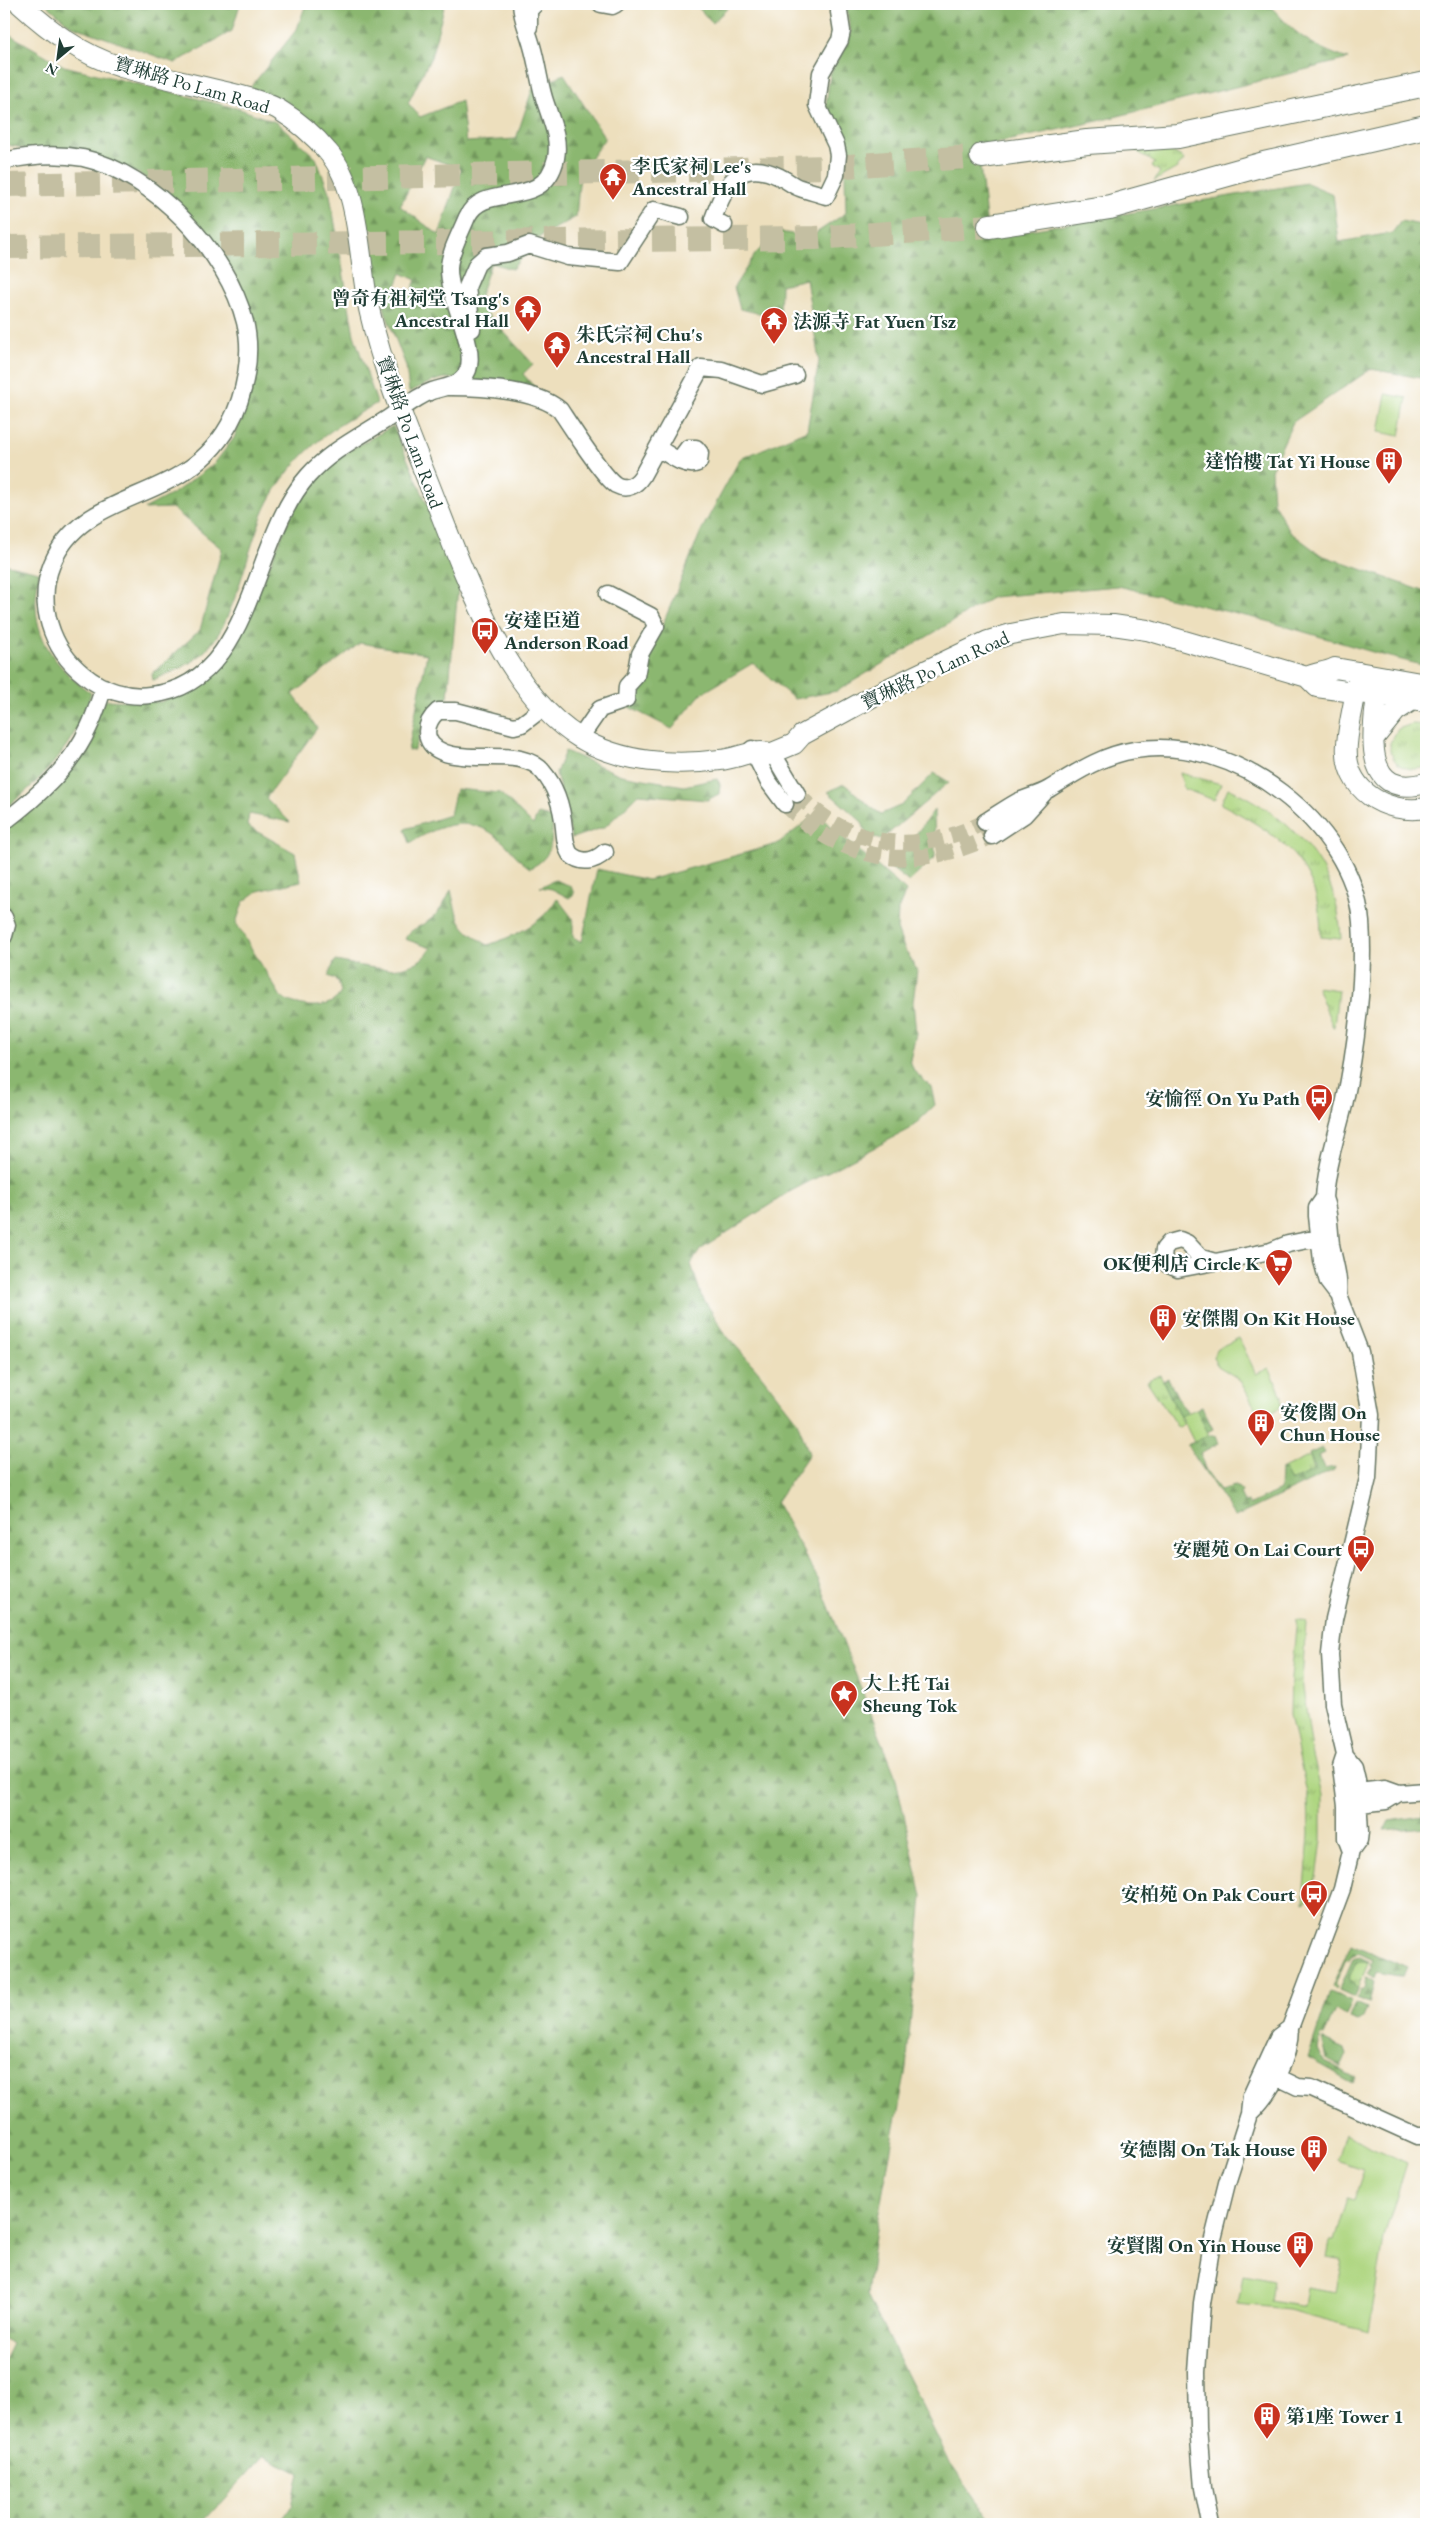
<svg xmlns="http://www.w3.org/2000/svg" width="1430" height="2528" font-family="'EB Garamond','Noto Serif TC',serif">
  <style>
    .grass { fill: url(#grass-tufts); stroke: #678a5a }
    .forest { fill: url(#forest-firs); stroke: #557a52; fill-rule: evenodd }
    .garden { fill: #afd681; stroke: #678a5a }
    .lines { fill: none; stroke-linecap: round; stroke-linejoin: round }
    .minor-tunnel { stroke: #c4bfa2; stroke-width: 16; stroke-dasharray: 16 8; stroke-linecap: butt }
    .highway-tunnel { stroke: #c4bfa2; stroke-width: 24; stroke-dasharray: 24 12; stroke-linecap: butt }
    .minor-casing { stroke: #677664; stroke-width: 19 }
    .major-casing { stroke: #677664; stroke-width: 22 }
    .highway-casing { stroke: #677664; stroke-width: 26 }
    .minor { stroke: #fff; stroke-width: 16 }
    .major { stroke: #fff; stroke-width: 20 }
    .highway { stroke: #fff; stroke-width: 24 }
    .labels { text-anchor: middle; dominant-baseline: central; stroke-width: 4.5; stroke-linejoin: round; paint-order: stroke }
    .street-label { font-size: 19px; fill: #1f3d34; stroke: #fff }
    .poi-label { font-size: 19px; font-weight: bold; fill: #1f3d34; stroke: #fff; text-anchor: start }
  </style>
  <defs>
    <pattern id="grass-tufts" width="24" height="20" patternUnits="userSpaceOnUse" patternTransform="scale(1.25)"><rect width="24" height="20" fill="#afd681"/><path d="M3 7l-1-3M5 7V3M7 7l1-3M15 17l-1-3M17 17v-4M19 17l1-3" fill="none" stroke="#8eaf6a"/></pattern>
    <pattern id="forest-firs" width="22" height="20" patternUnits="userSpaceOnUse" patternTransform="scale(1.25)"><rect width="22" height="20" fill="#8bb76f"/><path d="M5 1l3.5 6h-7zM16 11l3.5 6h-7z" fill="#71965c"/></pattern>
  </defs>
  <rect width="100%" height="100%" fill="#fff"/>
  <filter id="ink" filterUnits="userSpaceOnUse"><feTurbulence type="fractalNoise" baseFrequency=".02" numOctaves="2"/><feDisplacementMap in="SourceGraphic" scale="10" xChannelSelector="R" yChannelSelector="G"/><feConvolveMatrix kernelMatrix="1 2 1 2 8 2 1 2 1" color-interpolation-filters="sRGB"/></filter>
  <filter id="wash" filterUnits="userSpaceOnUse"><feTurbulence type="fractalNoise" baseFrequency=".0096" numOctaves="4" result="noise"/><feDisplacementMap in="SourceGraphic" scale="20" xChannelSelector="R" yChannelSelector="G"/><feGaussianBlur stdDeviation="1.12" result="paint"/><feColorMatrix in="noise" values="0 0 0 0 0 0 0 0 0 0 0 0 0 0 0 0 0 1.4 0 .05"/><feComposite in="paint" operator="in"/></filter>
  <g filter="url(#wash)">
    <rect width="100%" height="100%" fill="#eddfbd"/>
    <path class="grass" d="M1135 150C1149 150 1176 148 1184 160L1177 168 1154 181 1160 172 1152 166 1155 163Z
      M1412 724 1426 725V767C1406 773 1390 765 1390 743L1398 729Z
      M1180 773 1221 784 1214 800 1184 789Z
      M1228 788C1293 818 1338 865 1341 939L1321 937C1321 863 1280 835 1221 804Z
      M1317 987 1338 990 1334 1027H1333Z
      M1160 1375 1184 1425 1178 1428 1147 1381Z
      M1310 1456 1314 1470C1307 1475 1297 1483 1289 1479L1283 1469Z
      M1297 1619 1306 1622 1302 1681 1312 1751 1322 1796V1840L1317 1877 1311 1897 1304 1902 1309 1834 1308 1798 1290 1715 1291 1677Z
      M1360 1960 1368 1964 1357 1989 1349 1978 1356 1962Z"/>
    <path class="forest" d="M46 4H240L232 31 175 63 70 25Z
      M306 4H445L431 57 408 103 420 117 461 101 466 142 516 139 532 90 564 74 605 138 580 173 576 217 541 236 512 269 491 263 480 295 483 309 533 364 523 374 537 390 530 386 445 378 433 381 409 392 406 366 386 314 346 156 289 103 250 88 297 29ZM425 156 461 169 439 235 400 206ZM401 273 416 280 409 297 394 291Z
      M695 4H732L712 23Z
      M848 4H1269C1293 33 1312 47 1348 59L1098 121 978 147 988 237 1307 183 1333 194 1339 242 1392 233 1401 221 1426 226V379L1371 369 1293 422 1271 470 1273 502 1290 532 1321 555 1426 592V666L1386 656 1267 621 1118 586 993 597 837 691 794 699 753 663 701 694 672 729 629 707 701 531 740 459 807 430 819 361 806 279 781 285 780 318 740 309 734 287 756 253 780 232 810 237 846 213 845 176 847 156 844 145 826 106 830 74 849 40 851 32 847 13Z
      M4 28 12 36 64 66 240 109 278 123 316 158 330 195 354 335 377 403C364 411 350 418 338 426 310 445 285 471 269 501 247 542 237 623 203 653 189 666 169 673 153 680L152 674 200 630 222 549 172 508 144 509 174 493 214 464 234 438 249 398 254 374 253 321 244 293 233 271 219 252 181 208 161 188 138 173 4 144Z
      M393 426 459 577 448 697 431 708 414 750 408 751 427 654 360 643 293 694 317 728 266 798 290 822 249 814 247 826 295 853 301 881 258 891 243 902 236 923 281 997C298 1008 332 1012 341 992L338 981 328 976 335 961C366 966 411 981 431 948L405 939C410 929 418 928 427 922 439 914 445 903 451 890 458 922 459 928 488 945 514 936 543 924 557 898L573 919V937L582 942 597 869 648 880 777 844 817 814 906 891 898 910 897 929 904 948 917 970 913 1002 916 1033 910 1060 914 1071 931 1087 935 1105 910 1129 791 1191 700 1250 691 1264 701 1295 726 1335 758 1371 797 1421 809 1454 776 1502 819 1581 895 1775 922 1896 906 2069 876 2228 867 2295 951 2465 994 2524H279L292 2506 299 2473 264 2456 201 2524H4V2360L12 2344 4 2338V823L40 796 106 700 160 702 194 689 216 674 235 648 292 512 308 489 329 467 352 449Z
      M4 564 39 572C38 583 35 596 36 607 37 644 62 673 91 693 78 741 43 780 4 809Z
      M565 751 621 775 684 786 717 779 720 784 719 794 707 800 639 794 605 827 572 838 556 773Z
      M934 773 949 782 881 840 866 834 862 822 828 792 844 784C858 794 866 805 881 814L902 805Z
      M456 789 500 793 533 825 538 814 553 818C551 841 554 857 530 868 518 860 512 850 502 841 471 813 441 824 410 843L405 829 450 815Z
      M934 810 935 857 909 882 891 868Z
      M555 880 571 886 574 894 569 898 552 889 540 887Z
      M1168 1378 1181 1404 1189 1413 1180 1417 1163 1381Z
      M1202 1407 1213 1429 1207 1432 1196 1409Z
      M1209 1435 1216 1437 1219 1443 1200 1453 1205 1469 1220 1490 1235 1486 1240 1488 1242 1492 1240 1494 1244 1503 1247 1502 1249 1505 1280 1490 1281 1469 1285 1470 1291 1481 1314 1470 1315 1467 1309 1454 1322 1448 1325 1453 1318 1456 1324 1469 1335 1467 1334 1470 1235 1517 1187 1445Z
      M1423 1811H1426V1827L1384 1831 1389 1821 1423 1816Z
      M1351 1944 1407 1968 1403 1977 1376 1972 1374 1979 1367 1974 1372 1966 1370 1965 1372 1960 1358 1953 1351 1956 1349 1960 1346 1959 1335 1985 1337 1987 1336 1989 1332 1987Z
      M1359 1957 1369 1962H1356L1349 1978 1357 1989 1354 1997 1339 1990 1353 1959Z
      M1366 1978 1374 1983 1369 2003 1357 1998 1360 1990 1362 1991 1366 1986 1365 1984Z
      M1330 1992 1352 2001 1346 2016 1335 2011 1324 2036 1321 2035 1318 2049 1324 2062 1356 2078 1353 2083 1308 2058Z
      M1356 2003 1367 2008 1362 2019 1358 2021 1350 2018Z
      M1323 2039 1345 2049 1347 2054 1341 2068 1327 2060Z"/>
    <path class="garden" d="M1386 394 1407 398 1400 436 1379 432Z
      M1239 1338 1256 1374 1269 1368 1282 1396 1281 1407 1268 1415 1257 1411 1239 1379 1218 1366 1213 1358 1216 1349Z
      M1196 1409 1209 1435 1194 1442 1181 1416Z
      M1344 2134 1407 2163 1384 2238 1369 2331 1289 2310 1238 2305 1243 2275 1274 2281 1271 2301 1300 2306H1303L1306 2287 1336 2292 1342 2260 1327 2257 1330 2241H1335L1348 2198 1354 2200 1364 2169 1336 2160Z"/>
  </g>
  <g filter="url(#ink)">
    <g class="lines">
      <path class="minor-tunnel" d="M797 794C851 849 916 856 985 822
        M785 804C845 865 917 872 992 836"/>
      <path class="highway-tunnel" d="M4 185 834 167 982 156
        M4 247 815 238 990 226"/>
      <defs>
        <path id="minor" d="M601 4 612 6 616 4
          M529 27V10L535 4
          M4 161C30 155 56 153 83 158 153 173 228 253 245 322 253 354 245 396 229 425 217 446 200 463 179 475 134 502 74 508 52 564 36 603 51 649 84 675 102 690 127 698 150 695 255 685 250 540 308 476 330 451 359 437 387 419 401 410 415 397 432 391 446 386 461 387 468 370 477 346 448 299 449 267 450 251 461 232 467 217 484 180 544 213 556 158 560 137 550 118 544 98 539 81 537 63 532 46 528 31 522 20 521 4
          M724 225 713 219C725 186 738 156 780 177 787 180 793 186 800 188 808 191 817 193 826 196L836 175 838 155 836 145 817 105 821 73 840 40 842 31 839 12 840 4
          M472 329 467 287 477 264 486 256 508 253 529 245 568 257 620 262 654 210 681 217
          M451 387C482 387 537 390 560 410 570 425 604 478 616 485 627 491 636 485 642 476L701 368 722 370 762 384 795 375
          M658 448C668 454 688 470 699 462L700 453 696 448H688L679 460
          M543 708 522 724 514 726 456 711H438C430 718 425 727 428 738 437 766 498 753 520 759 529 761 538 765 543 772 557 788 562 808 564 828 565 837 565 846 570 854 581 864 594 862 605 852
          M580 738 600 709 626 700 627 686 636 676 640 654 656 626 651 616 608 594
          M752 749 768 781 785 804
          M773 754 797 794
          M4 822C37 797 71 767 89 727 95 715 99 701 104 687
          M985 822C995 816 1006 808 1017 802 1027 797 1039 795 1049 789 1077 772 1102 755 1135 750 1232 733 1353 823 1361 922 1365 976 1356 1051 1344 1105 1337 1135 1326 1166 1324 1198 1330 1213 1329 1228 1331 1244 1334 1262 1340 1277 1338 1295
          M992 836 1024 815 1044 793
          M4 917 7 925 4 936
          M1215 1262 1201 1258 1187 1243 1180 1240 1169 1243 1164 1249 1163 1257 1167 1264 1178 1269 1215 1262 1271 1251 1288 1244 1328 1236
          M1345 1755 1341 1767 1346 1806V1838L1351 1851
          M1348 1792 1385 1788 1399 1793
          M1351 1805 1386 1801 1399 1793 1426 1791
          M1267 2072 1298 2087 1311 2088 1417 2136H1426
          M1249 2114C1271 2093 1290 2059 1290 2028L1342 1889 1351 1851 1359 1840 1360 1832 1357 1779 1354 1766 1345 1755 1333 1704 1330 1654 1334 1619 1368 1478 1371 1415 1360 1352 1338 1295 1328 1282 1322 1261 1317 1216V1208L1324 1198
          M1210 2524 1203 2488 1198 2427 1197 2372 1202 2303 1212 2243 1227 2183 1249 2114 1251 2096 1278 2037 1290 2028"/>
        <path id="major" d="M20 4C50 31 82 55 121 67 154 76 188 83 221 91 239 95 261 100 278 109 296 120 315 136 328 152 362 190 358 265 370 313 384 374 408 431 431 489 462 568 505 693 580 738 621 763 674 766 720 760 739 758 754 748 773 754
          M1359 672C1356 697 1349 720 1347 744 1343 790 1386 815 1426 808
          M1307 677C1317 672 1325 673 1335 668L1426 684
          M1377 697C1371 736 1364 800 1426 783
          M1374 738 1396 711 1411 701
          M760 758 794 744 802 735 881 692 988 641 1011 634 1064 624 1113 625 1147 630 1307 677 1317 687 1426 702"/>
        <path id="highway" d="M982 156 1087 142 1178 136 1426 84
          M990 226 1110 207 1264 164 1426 127"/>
      </defs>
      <use href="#minor" class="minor-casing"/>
      <use href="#major" class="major-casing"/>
      <use href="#highway" class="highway-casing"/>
      <use href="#minor" class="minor"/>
      <use href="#major" class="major"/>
      <use href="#highway" class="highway"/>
    </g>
  </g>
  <defs>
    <symbol id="temple-pin" viewBox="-11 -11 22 30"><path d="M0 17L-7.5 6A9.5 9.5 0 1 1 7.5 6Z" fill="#c8321e" stroke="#fff"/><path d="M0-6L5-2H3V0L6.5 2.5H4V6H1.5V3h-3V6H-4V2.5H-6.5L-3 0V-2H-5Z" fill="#fff"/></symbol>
    <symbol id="building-pin" viewBox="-11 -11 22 30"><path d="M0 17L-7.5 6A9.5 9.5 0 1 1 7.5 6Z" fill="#c8321e" stroke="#fff"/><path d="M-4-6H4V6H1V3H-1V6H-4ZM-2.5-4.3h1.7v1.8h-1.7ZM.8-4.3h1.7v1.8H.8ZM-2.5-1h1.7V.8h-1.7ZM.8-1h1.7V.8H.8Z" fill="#fff"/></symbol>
    <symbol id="bus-pin" viewBox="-11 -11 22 30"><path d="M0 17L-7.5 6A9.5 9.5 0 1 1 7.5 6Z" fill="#c8321e" stroke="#fff"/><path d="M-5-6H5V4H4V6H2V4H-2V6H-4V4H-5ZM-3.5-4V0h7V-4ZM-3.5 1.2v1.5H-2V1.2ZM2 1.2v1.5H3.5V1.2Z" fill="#fff"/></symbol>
    <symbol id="supermarket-pin" viewBox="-11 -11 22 30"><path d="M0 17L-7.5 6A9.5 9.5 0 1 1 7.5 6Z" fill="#c8321e" stroke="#fff"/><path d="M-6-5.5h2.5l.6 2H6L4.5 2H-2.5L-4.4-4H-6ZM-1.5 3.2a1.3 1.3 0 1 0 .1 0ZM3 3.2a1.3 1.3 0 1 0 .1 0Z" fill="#fff"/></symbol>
    <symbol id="sight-pin" viewBox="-11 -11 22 30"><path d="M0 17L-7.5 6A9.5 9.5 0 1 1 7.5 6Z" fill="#c8321e" stroke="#fff"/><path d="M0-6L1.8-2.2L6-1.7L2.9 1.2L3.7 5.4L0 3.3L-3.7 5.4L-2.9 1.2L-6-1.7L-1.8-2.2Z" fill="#fff"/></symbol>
  </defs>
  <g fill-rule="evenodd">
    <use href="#temple-pin" x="597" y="161" width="32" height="43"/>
    <use href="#temple-pin" x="512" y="293" width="32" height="43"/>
    <use href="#temple-pin" x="758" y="305" width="32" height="43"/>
    <use href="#temple-pin" x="541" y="329" width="32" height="43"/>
    <use href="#building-pin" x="1373" y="445" width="32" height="43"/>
    <use href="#bus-pin" x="469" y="615" width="32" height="43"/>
    <use href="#bus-pin" x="1303" y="1082" width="32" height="43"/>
    <use href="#supermarket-pin" x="1263" y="1247" width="32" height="43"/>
    <use href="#building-pin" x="1147" y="1302" width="32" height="43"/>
    <use href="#building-pin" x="1245" y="1407" width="32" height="43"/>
    <use href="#bus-pin" x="1345" y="1533" width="32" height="43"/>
    <use href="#sight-pin" x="828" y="1678" width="32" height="43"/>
    <use href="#bus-pin" x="1298" y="1878" width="32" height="43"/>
    <use href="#building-pin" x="1298" y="2133" width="32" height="43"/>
    <use href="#building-pin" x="1284" y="2229" width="32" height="43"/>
    <use href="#building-pin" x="1251" y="2400" width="32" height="43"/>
  </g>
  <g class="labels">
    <g class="street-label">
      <text transform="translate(192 85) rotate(16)">寶琳路 Po Lam Road</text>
      <text transform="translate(410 432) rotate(70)">寶琳路 Po Lam Road</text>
      <text transform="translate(935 670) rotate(-25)">寶琳路 Po Lam Road</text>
    </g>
    <g class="poi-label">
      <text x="632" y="166">李氏家祠 Lee's<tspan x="632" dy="22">Ancestral Hall</tspan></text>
      <text x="509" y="298" text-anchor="end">曾奇有祖祠堂 Tsang's<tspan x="509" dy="22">Ancestral Hall</tspan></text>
      <text x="793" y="321">法源寺 Fat Yuen Tsz</text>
      <text x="576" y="334">朱氏宗祠 Chu's<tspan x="576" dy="22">Ancestral Hall</tspan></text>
      <text x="1370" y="461" text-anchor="end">達怡樓 Tat Yi House</text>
      <text x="504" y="620">安達臣道<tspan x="504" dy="22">Anderson Road</tspan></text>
      <text x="1300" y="1098" text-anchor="end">安愉徑 On Yu Path</text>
      <text x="1260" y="1263" text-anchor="end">OK便利店 Circle K</text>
      <text x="1182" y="1318">安傑閣 On Kit House</text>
      <text x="1280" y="1412">安俊閣 On<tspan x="1280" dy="22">Chun House</tspan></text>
      <text x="1342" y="1549" text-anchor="end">安麗苑 On Lai Court</text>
      <text x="863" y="1683">大上托 Tai<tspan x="863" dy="22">Sheung Tok</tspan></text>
      <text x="1295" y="1894" text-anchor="end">安柏苑 On Pak Court</text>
      <text x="1295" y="2149" text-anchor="end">安德閣 On Tak House</text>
      <text x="1281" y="2245" text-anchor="end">安賢閣 On Yin House</text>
      <text x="1286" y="2416">第1座 Tower 1</text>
    </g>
  </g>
  <rect width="1430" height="2528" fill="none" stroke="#fff" stroke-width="20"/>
  <g transform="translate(58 58) rotate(209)" stroke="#ffffff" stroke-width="4" paint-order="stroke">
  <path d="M0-4L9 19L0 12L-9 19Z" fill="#1f3d34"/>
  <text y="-8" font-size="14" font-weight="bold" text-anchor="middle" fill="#1f3d34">N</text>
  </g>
</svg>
